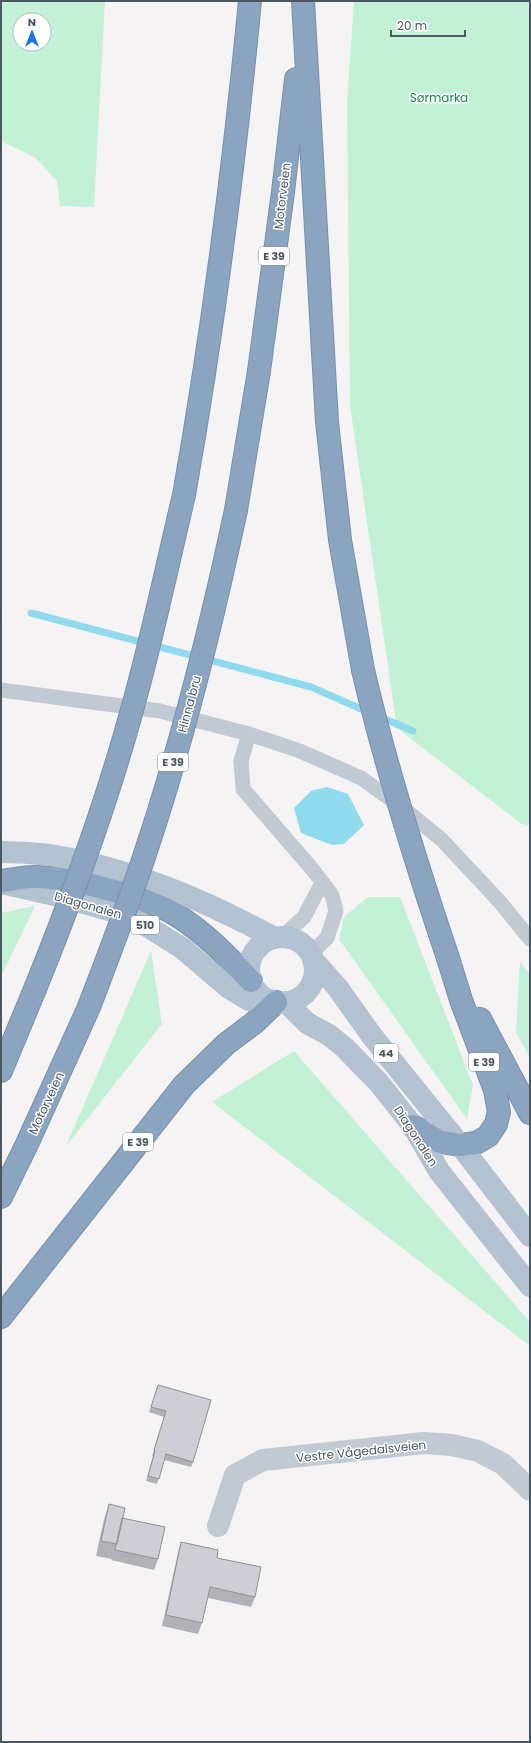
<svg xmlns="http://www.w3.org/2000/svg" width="531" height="1743" font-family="Poppins,sans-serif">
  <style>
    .green { fill: #c3f1d5; fill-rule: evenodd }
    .water { fill: #90daee }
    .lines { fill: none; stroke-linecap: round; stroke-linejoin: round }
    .stream { stroke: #90daee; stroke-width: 7 }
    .highway-casing { stroke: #7690ad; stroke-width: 24 }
    .lane { stroke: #c1cad2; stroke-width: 15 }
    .street { stroke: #c1cad2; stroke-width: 22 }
    .primary { stroke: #b3c2d1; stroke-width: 22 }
    .highway { stroke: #8ba5c1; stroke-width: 22 }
    .highway-bridge-casing { stroke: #7690ad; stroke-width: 24; stroke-linecap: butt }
    .highway-bridge { stroke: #8ba5c1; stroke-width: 22 }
    .wall { fill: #b0b2b7 }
    .building { fill: #cdcfd5; stroke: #909195 }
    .labels { text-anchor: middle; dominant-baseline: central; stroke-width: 3; stroke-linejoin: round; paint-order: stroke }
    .shield { fill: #fff; stroke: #808990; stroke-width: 1 }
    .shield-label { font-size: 11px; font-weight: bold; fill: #4a5661 }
    .park-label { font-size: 12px; fill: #17864f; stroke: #fff }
    .street-label { font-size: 12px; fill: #4a5661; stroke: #fff }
  </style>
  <rect width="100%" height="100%" fill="#f5f3f3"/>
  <path class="green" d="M1 1H105L94 207 60 206 57 181 36 158 1 141ZM20 20H44V44H20Z
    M354 1H530V825H523L397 728 350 405 347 101Z
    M368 897H400L473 1085 467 1119 339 939 344 917Z
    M34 906H35L1 977V913Z
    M151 951 162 1024 66 1146Z
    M520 962 530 974V1058L516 1032Z
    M294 1051 530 1322V1346L212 1102Z"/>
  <path class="water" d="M327 787 348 794 364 825 344 844 332 845 301 833 294 808 311 791Z"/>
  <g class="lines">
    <path class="stream" d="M31 613 311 687 368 712
      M378 716 413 731"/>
    <defs>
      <path id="highway" d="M303 1 327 422 340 540 363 670
        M184 495C213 331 234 167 250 1
        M236 510 259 371 283 192 296 79
        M1 881C12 880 23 877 34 877 71 877 148 897 178 916 206 934 228 957 251 981
        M480 1019 530 1113
        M1 1071 35 989
        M413 1126 440 1142 460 1145 476 1143 488 1136 496 1124 499 1112 495 1090 461 1000 448 958
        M1 1197 27 1144 89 1007
        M1 1317 184 1085 226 1044 254 1023 276 1002"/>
    </defs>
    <use href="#highway" class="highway-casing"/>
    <path class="lane" d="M1 690 160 711 249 734 300 751 361 778 403 808 442 840 500 902 530 939
      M249 734 241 761 243 789 313 870 332 895 336 911 327 938 310 954
      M282 937 304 917 322 883"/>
    <path class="street" d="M218 1526 235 1475 263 1460 424 1443 452 1445 478 1451 503 1464 530 1490"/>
    <path class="primary" d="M1 852C17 852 34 853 50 855 130 868 204 900 275 938
      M1 883 63 897 126 915 145 925 182 948 229 988 249 1000H270
      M249 970a33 33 0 1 1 66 0a33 33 0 1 1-66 0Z
      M313 960 337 987 372 1036 460 1145 530 1236
      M286 1002 307 1023 329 1035 345 1048 379 1083 413 1126 439 1171 530 1286"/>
    <use href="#highway" class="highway"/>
    <defs>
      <path id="highway-bridge" d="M363 670C386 768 416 863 448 958
        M35 989C72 898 106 805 132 710 152 639 167 566 184 495
        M89 1007C108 957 127 908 144 857 182 744 211 627 236 510"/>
    </defs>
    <use href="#highway-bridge" class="highway-bridge-casing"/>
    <use href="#highway-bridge" class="highway-bridge"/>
  </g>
  <path class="wall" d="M158 1385 193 1462 191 1467 164 1460 157 1484 146 1481 153 1456H152L164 1417 149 1412Z
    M109 1504 122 1518 158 1559 154 1570 111 1560 112 1559 96 1556 104 1519Z
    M181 1542 217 1558 255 1597 251 1607 208 1598 202 1623 198 1634 162 1626 178 1553Z"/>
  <path class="building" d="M158 1385 211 1400 193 1462 166 1454 159 1479 148 1476 155 1451 154 1450 166 1411 151 1407Z
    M109 1504 125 1508 117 1544 101 1541Z
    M122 1518 165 1527 158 1559 115 1550Z
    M181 1542 218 1550 217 1558 261 1567 255 1597 210 1587 202 1623 166 1615Z"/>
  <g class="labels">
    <g class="shield">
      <rect x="259" y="247" width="30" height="18" rx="3"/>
      <rect x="158" y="753" width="30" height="18" rx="3"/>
      <rect x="131" y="916" width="28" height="18" rx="3"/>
      <rect x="374" y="1044" width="24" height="18" rx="3"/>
      <rect x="469" y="1053" width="30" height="18" rx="3"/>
      <rect x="123" y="1133" width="30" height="18" rx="3"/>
    </g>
    <g class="shield-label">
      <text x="274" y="256">E 39</text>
      <text x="173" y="762">E 39</text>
      <text x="145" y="925">510</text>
      <text x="386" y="1053">44</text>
      <text x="484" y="1062">E 39</text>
      <text x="138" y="1142">E 39</text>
    </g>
    <g class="park-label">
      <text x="439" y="97">Sørmarka</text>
    </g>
    <g class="street-label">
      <text transform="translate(282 196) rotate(-83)">Motorveien</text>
      <text transform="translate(189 704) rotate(-75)">Hinna bru</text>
      <text transform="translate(88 905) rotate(16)">Diagonalen</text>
      <text transform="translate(46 1103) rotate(-65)">Motorveien</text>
      <text transform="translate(416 1136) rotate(57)">Diagonalen</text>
      <text transform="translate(361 1451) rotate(-6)">Vestre Vågedalsveien</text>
    </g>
  </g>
  <rect width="531" height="1743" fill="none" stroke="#4a5661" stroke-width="4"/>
  <g transform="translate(32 32)"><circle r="19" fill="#ffffff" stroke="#b7bbc0"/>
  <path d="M0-3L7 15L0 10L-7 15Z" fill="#1a73e8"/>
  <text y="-6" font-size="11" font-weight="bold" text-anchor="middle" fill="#4a5661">N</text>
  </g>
  <path d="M391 30v6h74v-6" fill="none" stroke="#4a5661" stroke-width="2"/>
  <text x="397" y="30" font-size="12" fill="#4a5661" stroke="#ffffff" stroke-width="3" paint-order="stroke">20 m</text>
</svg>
